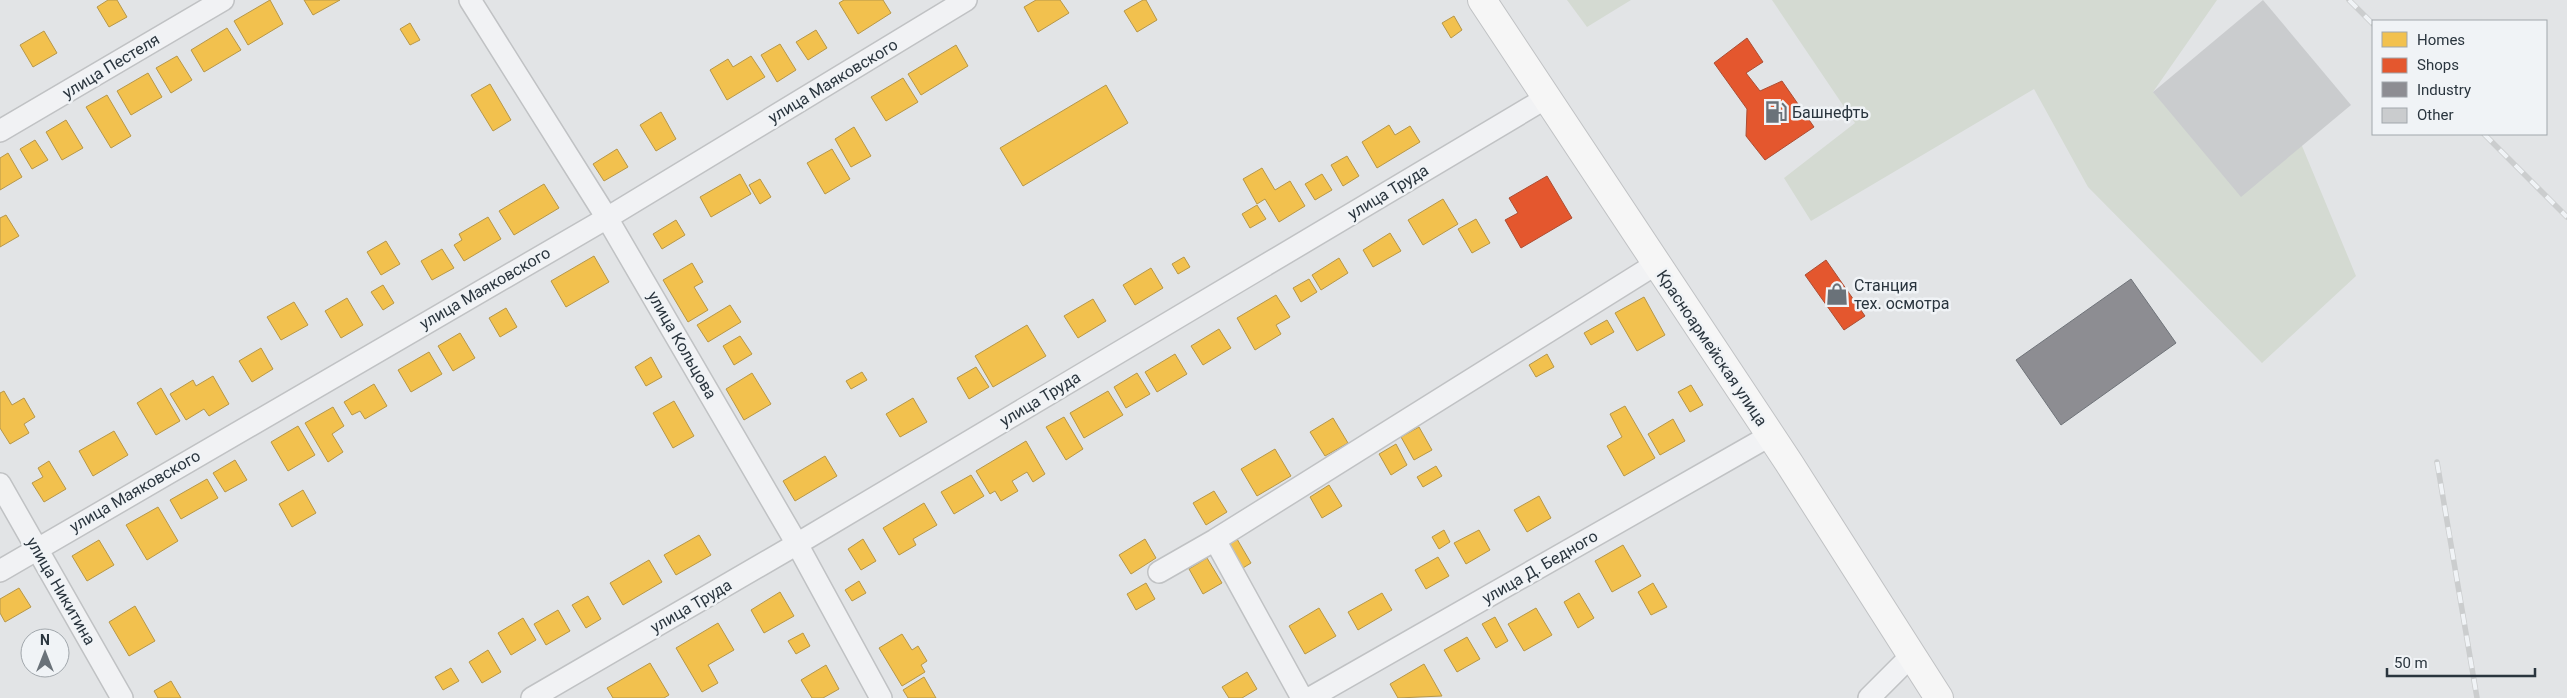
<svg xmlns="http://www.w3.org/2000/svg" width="2567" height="698" font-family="Roboto,sans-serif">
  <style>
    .green { fill: #d4dad2 }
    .homes { fill: #f2c14e; stroke: #b69749 }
    .shops { fill: #e4572e; stroke: #ac4d33 }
    .industry { fill: #8d8d92; stroke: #6f7379 }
    .building { fill: #caccce }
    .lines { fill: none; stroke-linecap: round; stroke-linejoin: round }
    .minor-casing { stroke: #c0c2c4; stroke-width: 24 }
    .secondary-casing { stroke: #c0c2c4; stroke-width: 30 }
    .minor { stroke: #f1f2f4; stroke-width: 21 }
    .secondary { stroke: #f6f6f6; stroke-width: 28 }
    .rail-casing { stroke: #cbcdce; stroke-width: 5.5 }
    .rail { stroke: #f0f3f6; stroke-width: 4; stroke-dasharray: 11; stroke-linecap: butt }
    .labels { text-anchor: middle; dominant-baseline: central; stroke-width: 5; stroke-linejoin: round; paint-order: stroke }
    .street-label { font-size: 16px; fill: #2a353e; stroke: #f0f3f6 }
    .poi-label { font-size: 16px; fill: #2a353e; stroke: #f0f3f6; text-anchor: start }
  </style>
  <rect width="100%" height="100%" fill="#e2e4e6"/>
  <path class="green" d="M1567 0H1631L1587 27Z
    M1772 0H2217L2153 92 2302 146 2356 276 2262 363 2088 187 2034 89 1811 221 1784 178 1855 123Z"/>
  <path class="homes" d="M108 0H117L127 17 109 27 97 7Z
    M270 0 283 24 248 45 234 21Z
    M304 0H340L313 15Z
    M844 0H883L891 13 858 34 839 3Z
    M1036 0H1060L1069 13 1038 32 1024 7Z
    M1143 0H1146L1157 20 1137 32 1124 11Z
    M1454 16 1462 30 1451 38 1442 23Z
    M410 23 420 40 410 45 400 29Z
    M227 28 241 50 204 72 191 50Z
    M816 30 827 48 808 60 796 42Z
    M44 31 57 53 33 67 20 45Z
    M780 44 796 70 777 82 761 55Z
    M956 45 968 66 921 95 908 74Z
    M177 56 192 80 171 93 156 68Z
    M751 56 765 77 727 100 710 70 728 59 733 67Z
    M148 73 162 97 131 115 117 91Z
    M903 78 918 102 886 121 871 97Z
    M490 84 511 120 493 131 471 95Z
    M1106 85 1128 123 1023 186 1000 148Z
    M107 95 131 136 111 148 86 107Z
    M661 112 676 139 656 151 640 125Z
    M66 120 83 148 62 160 46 132Z
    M1389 125 1395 135 1410 126 1420 142 1377 168 1362 142Z
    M854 127 871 156 851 167 835 139Z
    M35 140 48 160 32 169 20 149Z
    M617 149 628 167 604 181 593 164Z
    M832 149 850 179 825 194 807 163Z
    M8 153 22 177 0 190V158Z
    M1347 156 1359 176 1343 186 1331 165Z
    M1262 168 1275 190 1290 181 1305 206 1279 222 1265 199 1257 204 1243 179Z
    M740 174 751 194 711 217 700 197Z
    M1322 174 1332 190 1315 200 1305 184Z
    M760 179 771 197 760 204 749 185Z
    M544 184 559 208 514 235 499 211Z
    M1443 199 1458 224 1423 245 1408 220Z
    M1257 205 1266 219 1250 228 1242 214Z
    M6 215 19 236 0 247V218Z
    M488 217 501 239 464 261 454 245 462 240 459 234Z
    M1476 219 1490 243 1472 253 1458 229Z
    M676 220 685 235 662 249 653 234Z
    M1390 233 1401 251 1373 267 1363 250Z
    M386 241 400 264 381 275 367 252Z
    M442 249 454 268 432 280 421 261Z
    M594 256 609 282 566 307 551 281Z
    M1184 257 1190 267 1178 274 1172 264Z
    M1339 258 1348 273 1321 290 1312 275Z
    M692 263 703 282 694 287 708 310 688 322 663 280Z
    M1151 268 1163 288 1135 305 1123 285Z
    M1309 279 1317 292 1301 302 1293 288Z
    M383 285 394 303 383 310 371 292Z
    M1276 295 1290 317 1276 325 1281 334 1255 350 1237 318Z
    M1644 297 1665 335 1637 351 1615 313Z
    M347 298 363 325 341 338 325 311Z
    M1093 299 1106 321 1078 338 1064 316Z
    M294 302 308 325 281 340 267 317Z
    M730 305 741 322 708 342 697 325Z
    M506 308 517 327 500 337 489 318Z
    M1607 320 1614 332 1591 345 1584 333Z
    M1027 325 1046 356 993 387 975 356Z
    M1219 329 1231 348 1203 365 1191 346Z
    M460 333 475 358 453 371 438 346Z
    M740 336 752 354 734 365 723 346Z
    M261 348 273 369 252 382 239 361Z
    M429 352 442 374 411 392 398 370Z
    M1175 354 1187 374 1157 392 1145 372Z
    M1547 354 1554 367 1536 377 1529 365Z
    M651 357 662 377 646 386 635 367Z
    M976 367 989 387 969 399 957 378Z
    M862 372 867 380 851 389 846 381Z
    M752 373 771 404 744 420 726 389Z
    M1137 373 1150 394 1126 408 1114 387Z
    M213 376 229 404 209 416 204 409 186 420 170 394 193 380 196 386Z
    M374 384 387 406 365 419 360 411 352 415 344 402Z
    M1691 385 1703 405 1690 412 1678 392Z
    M161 388 180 421 156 435 137 403Z
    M4 391 12 405 24 398 35 417 24 424 29 433 10 444 0 428V393Z
    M1108 391 1123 415 1084 438 1070 413Z
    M913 398 927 422 900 437 886 414Z
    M674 401 694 436 673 448 653 413Z
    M1625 406 1655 458 1624 476 1607 446 1622 437 1610 414Z
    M333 407 344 426 332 434 343 452 328 462 305 423Z
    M1064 417 1083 449 1066 460 1046 427Z
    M1333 418 1348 443 1325 456 1310 432Z
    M1673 419 1685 441 1660 455 1648 434Z
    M298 426 315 455 288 471 271 442Z
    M1419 427 1432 450 1414 460 1401 437Z
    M114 431 128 455 93 476 79 451Z
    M1026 441 1045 474 1033 482 1027 472 1012 481 1018 491 1001 501 995 491 990 494 976 471Z
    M1396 444 1407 465 1391 475 1379 454Z
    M1275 449 1291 476 1257 496 1241 469Z
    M825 456 837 476 795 501 783 481Z
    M235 460 247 480 225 492 213 473Z
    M49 461 66 489 44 502 32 483 43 477 38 468Z
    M1436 466 1442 476 1423 487 1417 477Z
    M971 475 984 496 954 514 941 492Z
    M207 479 218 498 181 519 170 500Z
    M1329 485 1342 506 1322 518 1310 497Z
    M303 490 316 513 292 527 279 504Z
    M1214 491 1227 512 1206 525 1193 503Z
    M1539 496 1551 518 1527 532 1514 510Z
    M924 503 937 525 913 539 916 545 899 555 883 528Z
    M158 507 178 541 147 560 126 525Z
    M1444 530 1450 542 1439 549 1432 537Z
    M1479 530 1490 550 1466 564 1454 543Z
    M699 535 711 555 676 575 664 555Z
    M863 539 876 561 861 570 848 549Z
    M1145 539 1156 558 1131 574 1119 555Z
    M1237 539 1251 563 1238 571 1224 547Z
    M99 540 114 565 87 581 72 556Z
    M1623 545 1641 576 1612 592 1595 561Z
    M1438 557 1449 576 1426 589 1415 570Z
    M1207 558 1222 583 1203 594 1189 569Z
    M649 560 662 582 623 605 610 583Z
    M859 581 866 593 852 601 845 590Z
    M1146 583 1155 599 1136 610 1127 594Z
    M1653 583 1667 607 1651 615 1638 592Z
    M19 588 31 607 5 622 0 613V599Z
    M780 592 794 616 764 633 751 610Z
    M1382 593 1392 610 1358 630 1348 612Z
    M1579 593 1594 618 1578 628 1564 602Z
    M588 596 601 619 586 628 572 605Z
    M135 606 155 641 129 656 109 622Z
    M1319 608 1336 636 1305 654 1289 626Z
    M1536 608 1552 635 1524 651 1508 624Z
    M558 610 570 631 546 645 534 624Z
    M1495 617 1508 641 1496 648 1482 624Z
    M523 618 536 640 511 655 498 633Z
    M718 623 734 650 708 665 718 683 702 692 676 648Z
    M803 633 810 646 796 654 788 641Z
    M902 634 912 650 918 646 927 661 921 665 925 672 902 686 879 648Z
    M1467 637 1480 659 1457 672 1444 650Z
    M488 650 501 672 482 683 469 662Z
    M650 663 669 695 664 698H613L607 688Z
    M1424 664 1442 696 1398 698 1390 684Z
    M826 665 839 689 823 698H812L801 680Z
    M451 668 459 681 443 690 435 677Z
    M1247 672 1257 689 1242 698H1229L1222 687Z
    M924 677 936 698H908L903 690Z
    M171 681 181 698H158L154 691Z"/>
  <path class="shops" d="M1747 38 1763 62 1746 73 1760 91 1782 81 1814 127 1765 160 1746 136 1747 109 1714 63Z
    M1547 176 1572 218 1521 248 1505 220 1518 213 1509 198Z
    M1826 260 1865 316 1844 330 1805 275Z"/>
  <path class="industry" d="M2131 279 2176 343 2061 425 2016 360Z"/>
  <path class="building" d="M2263 0 2351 105 2241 197 2153 92Z"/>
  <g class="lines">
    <defs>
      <path id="minor" d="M470 0 607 218 797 544 881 698
        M0 131 223 0
        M0 484 122 698
        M1215 540 1302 698
        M0 571 607 218 966 0
        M1159 572 1215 540 1656 264
        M532 698 797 544 1546 98
        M1310 698 1771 435
        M1869 698 1912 655"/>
      <path id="secondary" d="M1482 0 1789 463 1939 698"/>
    </defs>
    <use href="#minor" class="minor-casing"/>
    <use href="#secondary" class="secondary-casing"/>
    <use href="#minor" class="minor"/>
    <use href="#secondary" class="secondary"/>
    <defs>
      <path id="rail" d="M2349 0 2373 24
        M2484 134 2567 217
        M2437 462 2477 698"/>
    </defs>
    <use href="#rail" class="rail-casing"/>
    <use href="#rail" class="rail"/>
  </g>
  <defs>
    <symbol id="fuel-bare" viewBox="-9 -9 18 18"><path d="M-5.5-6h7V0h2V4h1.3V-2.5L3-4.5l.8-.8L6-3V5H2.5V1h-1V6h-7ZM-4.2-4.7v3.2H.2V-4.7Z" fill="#6a7279" stroke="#f0f3f6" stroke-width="2.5" paint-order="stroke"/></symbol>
    <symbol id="shop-bare" viewBox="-9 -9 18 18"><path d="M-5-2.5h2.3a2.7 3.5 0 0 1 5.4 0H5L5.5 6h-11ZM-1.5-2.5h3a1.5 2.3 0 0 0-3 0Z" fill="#6a7279" stroke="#f0f3f6" stroke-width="2.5" paint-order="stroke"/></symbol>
  </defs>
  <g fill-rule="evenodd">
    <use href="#fuel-bare" x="1760" y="96" width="32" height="32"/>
    <use href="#shop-bare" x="1821" y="278" width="32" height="32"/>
  </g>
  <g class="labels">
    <g class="street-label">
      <text transform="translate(111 66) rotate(-31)">улица Пестеля</text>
      <text transform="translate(833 81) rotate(-31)">улица Маяковского</text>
      <text transform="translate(1388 192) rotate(-31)">улица Труда</text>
      <text transform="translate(485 288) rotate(-30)">улица Маяковского</text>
      <text transform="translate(682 345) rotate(60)">улица Кольцова</text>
      <text transform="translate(1712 348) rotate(56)">Красноармейская улица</text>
      <text transform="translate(1040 399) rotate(-31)">улица Труда</text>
      <text transform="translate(135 491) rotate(-30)">улица Маяковского</text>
      <text transform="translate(1540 567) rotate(-30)">улица Д. Бедного</text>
      <text transform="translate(61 591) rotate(60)">улица Никитина</text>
      <text transform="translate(691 606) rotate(-30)">улица Труда</text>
    </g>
    <g class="poi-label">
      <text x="1792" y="112">Башнефть</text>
      <text x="1854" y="285">Станция<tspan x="1854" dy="18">тех. осмотра</tspan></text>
    </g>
  </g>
  <rect x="2372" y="20" width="175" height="115" fill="#f0f3f6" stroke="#a1a7ac"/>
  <rect x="2382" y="32" width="25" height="15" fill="#f2c14e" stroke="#a1a7ac"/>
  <text x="2417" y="45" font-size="15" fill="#2a353e">Homes</text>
  <rect x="2382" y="58" width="25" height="15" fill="#e4572e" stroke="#a1a7ac"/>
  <text x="2417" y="70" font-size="15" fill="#2a353e">Shops</text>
  <rect x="2382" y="82" width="25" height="15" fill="#8d8d92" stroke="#a1a7ac"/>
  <text x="2417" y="95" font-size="15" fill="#2a353e">Industry</text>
  <rect x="2382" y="108" width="25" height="15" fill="#caccce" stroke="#a1a7ac"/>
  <text x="2417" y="120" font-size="15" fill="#2a353e">Other</text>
  <g transform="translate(45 653)"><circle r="24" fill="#f0f3f6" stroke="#a1a7ac"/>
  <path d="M0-4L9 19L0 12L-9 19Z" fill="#6a7279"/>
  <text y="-8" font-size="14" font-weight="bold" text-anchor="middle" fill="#2a353e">N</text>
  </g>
  <path d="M2387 668v8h148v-8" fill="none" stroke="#2a353e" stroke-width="2.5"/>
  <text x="2394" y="668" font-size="15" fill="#2a353e" stroke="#f0f3f6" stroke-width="4" paint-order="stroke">50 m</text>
</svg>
